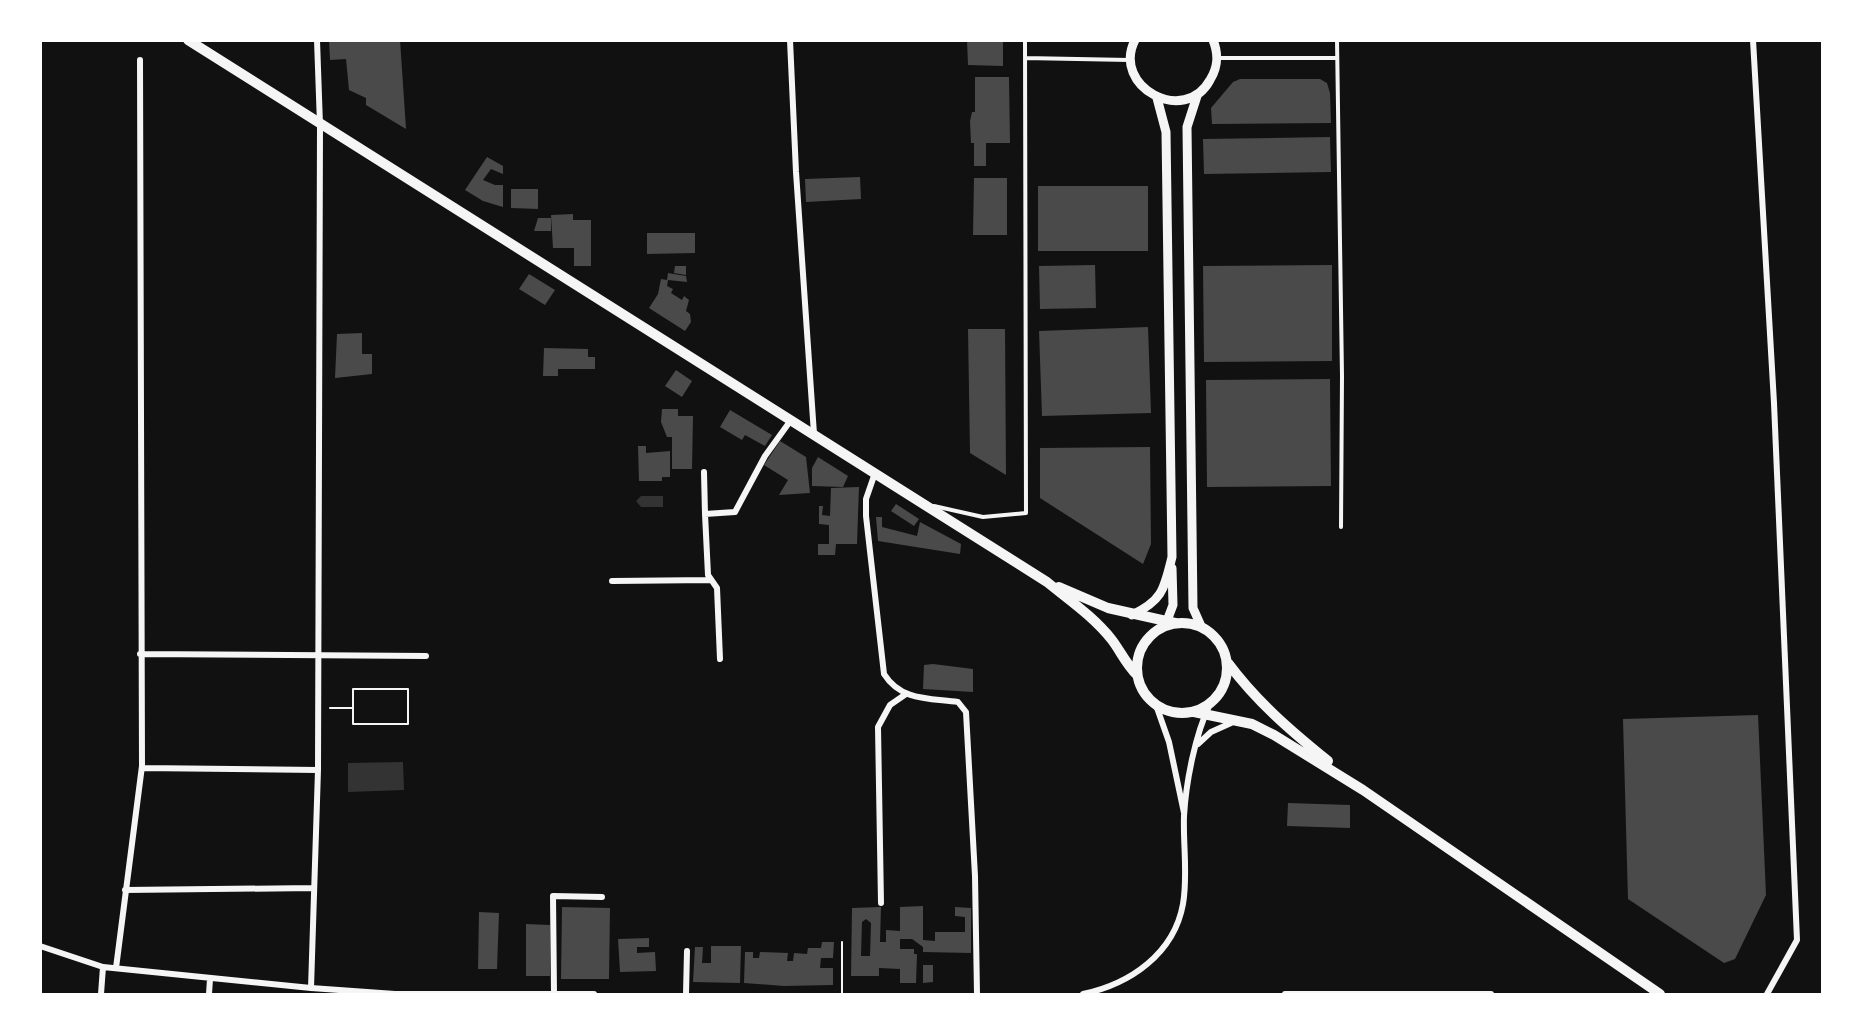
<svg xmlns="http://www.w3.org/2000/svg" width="1863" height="1035" font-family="'Work Sans',sans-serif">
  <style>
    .water { fill: #333 }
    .building { fill: #4a4a4a; fill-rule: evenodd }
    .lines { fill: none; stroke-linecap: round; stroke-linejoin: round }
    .path { stroke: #f5f5f5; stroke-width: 2 }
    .service { stroke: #f5f5f5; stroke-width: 4 }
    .minor { stroke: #f5f5f5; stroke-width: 6 }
    .tertiary { stroke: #f5f5f5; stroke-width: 9 }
    .secondary { stroke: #f5f5f5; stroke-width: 10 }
  </style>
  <rect width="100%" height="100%" fill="#111"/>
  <path class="water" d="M641 496H663V507H641L636 501Z
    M403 762 404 790 348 792V763Z"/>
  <path class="building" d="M329 40H400L406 129 366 105V98L349 90 346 59 330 60Z
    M967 40H1003V66L968 65Z
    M975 77H1009L1010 143H986V166H974V143H971L970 121 972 112H975Z
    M1240 79H1320L1327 83 1330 93 1331 123 1212 124 1211 108 1233 82Z
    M1330 137 1331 172 1204 174 1203 139Z
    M487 157 503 166V174L491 169 483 180 495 185H503V207L483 201 465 190Z
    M860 177 861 199 806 202 805 179Z
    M974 178H1007V235H973Z
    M1038 186H1148V251H1038Z
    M511 189H538V209L511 208Z
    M573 214V220H591V266H574V248H553L551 215Z
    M538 218H551V231H534Z
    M647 233H695V253L647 254Z
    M1095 265 1096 308 1040 309 1039 266Z
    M1332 265V361L1204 362 1203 266Z
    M675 266H686V275L674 273Z
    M668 273 686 276 687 282 668 280 667 286 673 289 671 293 682 300 684 296 689 300 686 311 690 314 691 322 685 331 649 308 658 294 661 279 667 280Z
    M529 274 555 290 545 305 519 289Z
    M1148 327 1151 413 1042 416 1039 331Z
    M968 329H1005L1006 475 970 453Z
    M362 333V354H372V374L335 378 337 334Z
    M544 348 588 349V357H595V369H558V376H543Z
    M676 370 692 381 682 397 665 386Z
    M1330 379 1331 486 1207 487 1206 380Z
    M662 409H678V416H693L692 469H672V437H667L661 422Z
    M730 410 772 435 765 446 745 435 742 440 720 427Z
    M780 441 806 457 810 493 779 495 788 480 764 465Z
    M638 446H646V453L670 451V477H662V481H639Z
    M1150 447 1151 544 1143 564 1040 498V448Z
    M818 457 848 476 843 487 812 486V468Z
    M859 487 857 544H836L835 555H818V544H829V525L819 524V506H823L822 515 830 516 831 488Z
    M896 504 919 519 914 526 891 511Z
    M876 517H882V527L917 536 920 522 961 544 960 554 878 541Z
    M933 664 973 669V692L923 689 924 665Z
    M1758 715 1766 895 1735 959 1724 963 1628 899 1623 719Z
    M1288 803 1350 805V828L1287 826Z
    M923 906V940L935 941V932H965V917L955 916V907L971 908V953L923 952V947L912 939H900V949H914V954H917L916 983H900V969L879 968V976H851L852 908 881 907 880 942H886V930L900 931V907ZM866 919 871 923 870 956H861L862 922Z
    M562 907 610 908 609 979H561Z
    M479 912 499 913 497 969H478Z
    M526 924 550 925V976H526Z
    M649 938V947H637V953L655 952 656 971 620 972 618 939Z
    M822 942H834L833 958H821L820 968H833V985L784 986 744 983 745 952H753V958H759L760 952 788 953 787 961H793L794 953 807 954 808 948H821Z
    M711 946H741L740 983 693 982 695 947H703L702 963H711Z
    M923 965H933V982L923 983Z"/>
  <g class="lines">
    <path class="path" d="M353 689H408V724H353Z
      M330 708H353
      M842 942V994"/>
    <path class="service" d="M1337 40 1342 376 1341 527
      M1025 58 1129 60
      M1218 58H1337
      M934 506 983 517 1026 513 1025 40"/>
    <path class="minor" d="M790 40 796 172 814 434
      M1753 40 1774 403 1797 940 1767 994
      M704 472 705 514
      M875 473 866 499V516L884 674C901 701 929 698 958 702L966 712 975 876 977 994
      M612 581 711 580
      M140 654 426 656
      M720 659 717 588 708 575 705 514 735 512 765 456 791 420
      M1156 705 1169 742 1184 813
      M1198 744 1211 732 1231 723
      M142 768 318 770
      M125 890 314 888
      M881 903 878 727 890 705 906 694
      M40 946 103 967 311 988 395 994H594
      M116 968 142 766 140 60
      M311 988 318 770 320 125 317 40
      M101 994 103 967
      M209 994 210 979
      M554 994 553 896 602 897
      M686 994 687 951
      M1083 994C1130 984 1174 954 1183 904 1188 876 1183 845 1184 816 1186 782 1195 735 1210 704
      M1285 994H1491"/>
    <path class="tertiary" d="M1135 40C1111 87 1185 126 1210 80 1218 67 1219 55 1213 40
      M1197 96 1187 127 1193 608 1201 626
      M1132 615C1163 600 1164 589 1172 557L1166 132 1157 98
      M1165 626 1173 605 1172 568"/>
    <path class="secondary" d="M188 40 1047 582C1069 600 1094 617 1112 640 1121 652 1126 664 1137 675
      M1059 587 1108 608 1175 623
      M1137 668a45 45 0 1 1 90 0a45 45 0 1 1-90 0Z
      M1228 663C1257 702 1291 731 1328 761
      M1194 712 1252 724 1274 735 1363 790 1660 994"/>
  </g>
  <rect width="1863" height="1035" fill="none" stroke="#ffffff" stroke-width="84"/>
</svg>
